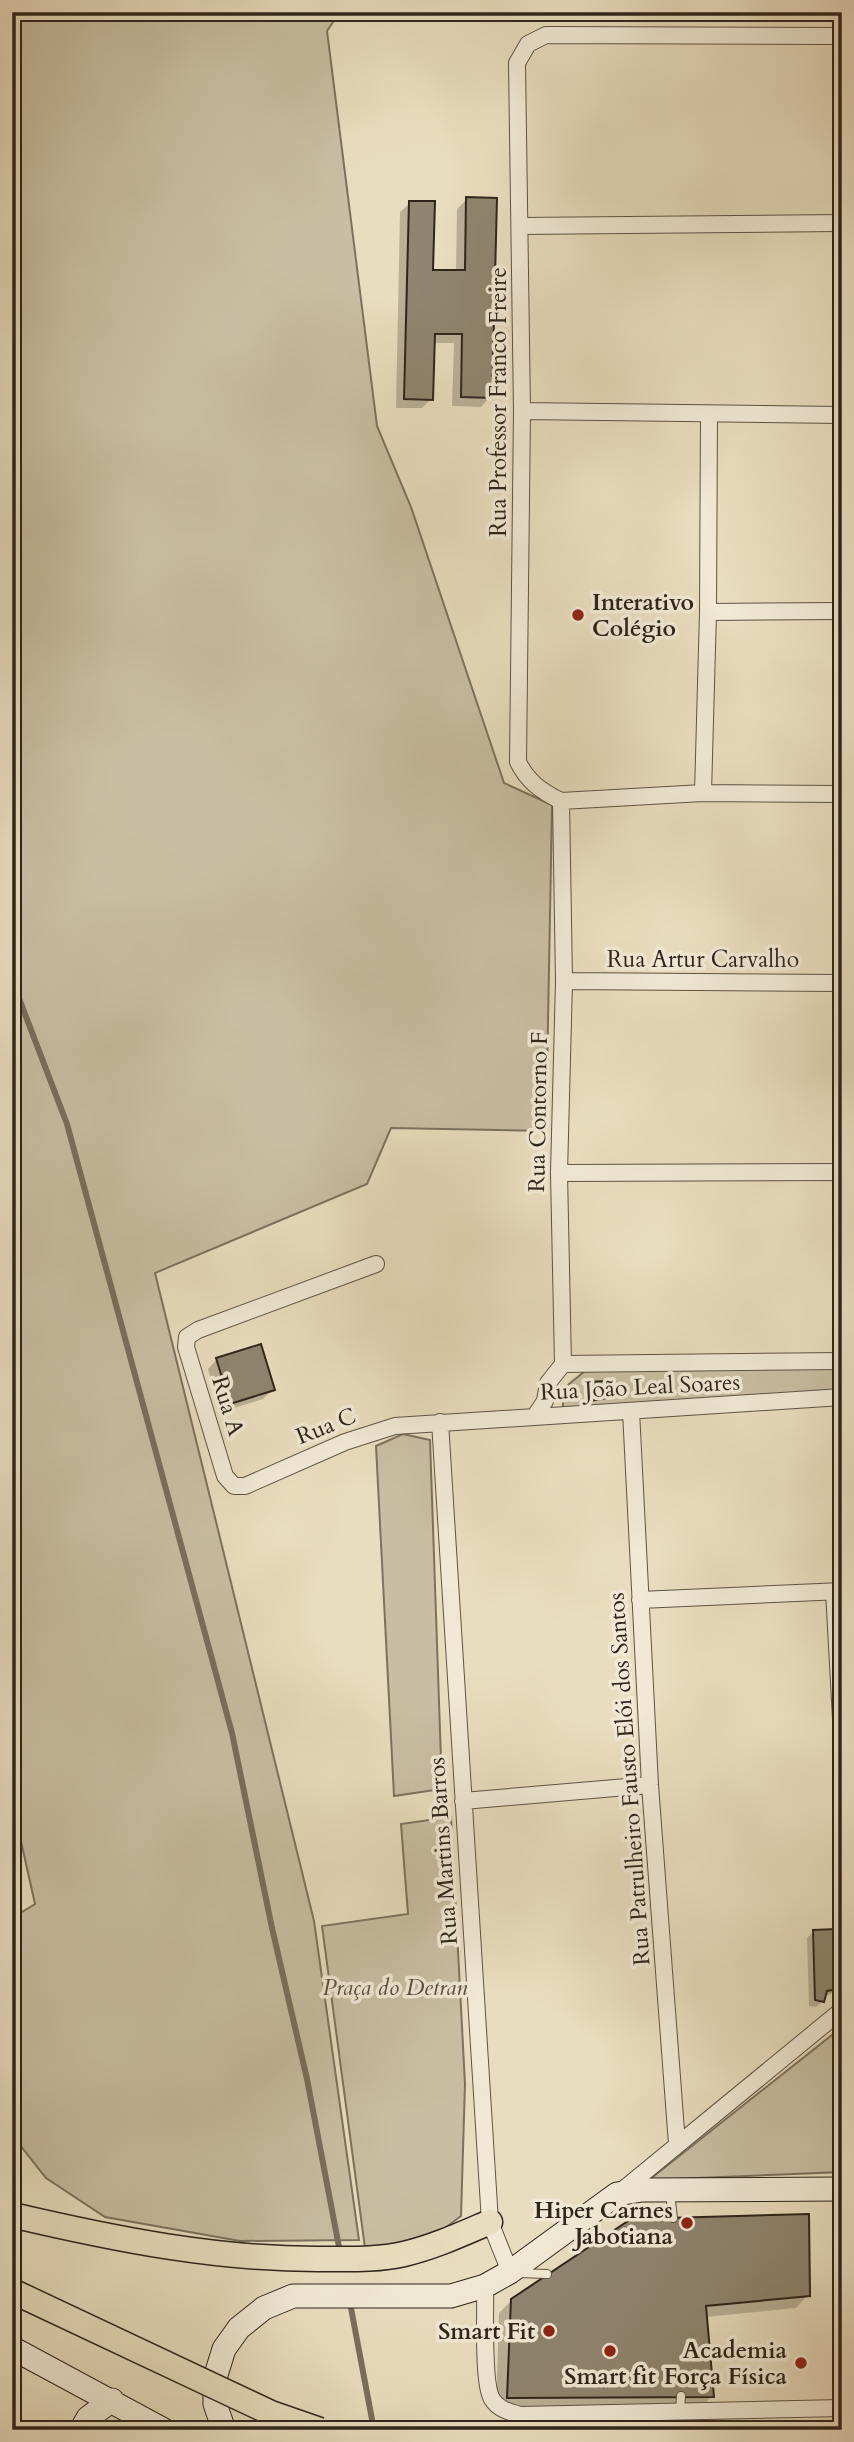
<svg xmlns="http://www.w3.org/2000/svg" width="854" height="2442" font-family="Cardo,serif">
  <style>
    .green { fill: #c9bea3; stroke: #7c725f; stroke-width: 2 }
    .shadow { fill: #0003 }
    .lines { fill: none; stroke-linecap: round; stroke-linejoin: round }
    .stream { stroke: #796e5c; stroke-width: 6 }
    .building { fill: #908570; stroke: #2f251b; stroke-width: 2 }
    .lane-casing { stroke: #5e5344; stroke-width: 10 }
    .street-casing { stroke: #5e5344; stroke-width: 18 }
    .secondary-casing { stroke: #2f251b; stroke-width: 25 }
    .primary-casing { stroke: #2f251b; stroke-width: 27 }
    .lane { stroke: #f1e9d5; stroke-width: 8 }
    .street { stroke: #f1e9d5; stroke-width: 16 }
    .secondary { stroke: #f1e9d5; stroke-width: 23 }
    .primary { stroke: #e9ddbf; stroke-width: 24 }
    .primary-bridge-casing { stroke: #2f251b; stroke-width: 27; stroke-linecap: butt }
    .primary-bridge { stroke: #e9ddbf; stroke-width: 24 }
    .poi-dot { fill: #8f2418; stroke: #f1e9d5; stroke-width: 2.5 }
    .labels { text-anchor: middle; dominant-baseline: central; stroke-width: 7; stroke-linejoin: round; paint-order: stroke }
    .street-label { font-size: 23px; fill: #2f251b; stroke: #f1e9d5 }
    .poi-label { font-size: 23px; font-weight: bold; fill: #2f251b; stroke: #f1e9d5; text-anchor: end }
    .park-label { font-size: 23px; font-style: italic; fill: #564b3d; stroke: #f1e9d5 }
  </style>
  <rect width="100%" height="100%" fill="#e9ddbf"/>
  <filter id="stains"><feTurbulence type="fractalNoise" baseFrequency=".00286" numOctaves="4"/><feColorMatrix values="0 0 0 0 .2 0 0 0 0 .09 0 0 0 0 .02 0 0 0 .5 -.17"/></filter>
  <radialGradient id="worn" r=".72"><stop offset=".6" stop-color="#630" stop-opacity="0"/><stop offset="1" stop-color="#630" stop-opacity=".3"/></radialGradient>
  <path class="green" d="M12 12H340L327 31 377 426 411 507 504 783 552 805 546 1131 391 1128 367 1184 155 1273 314 1921 359 2240 240 2241 105 2217 46 2178 12 2135V1918L35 1904 12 1801Z
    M842 1361V1391L563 1408V1389L585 1371Z
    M403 1434 430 1440 442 1789 394 1796 376 1446Z
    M451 1817 465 2084 461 2216 437 2234 409 2247 365 2248 322 1926 408 1914 401 1824Z
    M842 2027V2172L649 2180Z"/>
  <path class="shadow" d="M467 199 490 397 481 407 452 406 454 343H433L431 399 422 408H396L400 212 410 203 431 271 456 272 457 209Z
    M217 1359 273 1389 263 1399 221 1412 208 1369Z
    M588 1384 605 1398 603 1400 587 1402 586 1387Z
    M813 1932 837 1988 831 1994 824 1996 823 2001 816 2007 809 2006 807 1938Z
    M808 2295 796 2308 705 2317 712 2396 700 2409 496 2410 499 2313 512 2300Z"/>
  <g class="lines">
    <path class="stream" d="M12 980 67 1124 232 1733 272 1928 307 2079 339 2247
      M351 2308 374 2430"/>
  </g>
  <path class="building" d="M466 197 497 198 492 398 461 397 462 334H435L433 400 404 399 409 201H435L433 270H465Z
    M261 1344 275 1390 230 1404 216 1358Z
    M606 1381 607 1398 589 1401 587 1382Z
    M837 1929 839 1989 827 1991 824 2002 815 2000 813 1930Z
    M809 2214 810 2296 706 2306 714 2397 507 2398 511 2299 631 2219Z"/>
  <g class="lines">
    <defs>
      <path id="lane" d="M670 2193 673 2218
        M517 2273 547 2274
        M680 2412 681 2396"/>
      <path id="street" d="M842 36 546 35 528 44 517 63 522 411 518 762C528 782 541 791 561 801L703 793 842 794
        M520 226 842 223
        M522 411 842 415
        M708 612 842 611
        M703 793 708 612 709 414
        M564 981 842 983
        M559 1173 842 1172
        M376 1264 198 1330 187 1337 186 1347 225 1476 234 1486H245L345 1442 395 1426 842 1397
        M563 1364 842 1361
        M631 1411 650 1785 677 2144
        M535 1416 545 1401 548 1383 563 1364 559 1173 564 981 561 801
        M440 1422 490 2222 510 2272
        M834 1591 842 1737
        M640 1600 842 1591
        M463 1801 650 1785
        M619 2193 842 2010
        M485 2286C486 2309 482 2383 492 2399 498 2409 509 2412 520 2415L842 2408"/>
      <path id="secondary" d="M12 2348 164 2430
        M12 2429 14 2430
        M81 2430 88 2418 112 2400
        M224 2430 215 2404V2378L224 2349 239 2328 264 2308 293 2296H451L485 2286 510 2272 617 2194 642 2190 842 2189"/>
      <path id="primary" d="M12 2215C114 2239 219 2260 324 2259 351 2259 378 2260 404 2254 434 2247 462 2234 490 2222"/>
    </defs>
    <use href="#lane" class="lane-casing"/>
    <use href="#street" class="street-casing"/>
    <use href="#secondary" class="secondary-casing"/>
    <use href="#primary" class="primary-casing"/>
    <use href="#lane" class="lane"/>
    <use href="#street" class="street"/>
    <use href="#secondary" class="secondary"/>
    <use href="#primary" class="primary"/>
    <defs>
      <path id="primary-bridge" d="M12 2291 271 2413 320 2430"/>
    </defs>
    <use href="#primary-bridge" class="primary-bridge-casing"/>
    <use href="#primary-bridge" class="primary-bridge"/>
  </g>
  <g class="poi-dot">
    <circle cx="578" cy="615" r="7"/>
    <circle cx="687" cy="2223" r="7"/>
    <circle cx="549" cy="2331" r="7"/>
    <circle cx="610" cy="2351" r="7"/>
    <circle cx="801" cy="2363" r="7"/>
  </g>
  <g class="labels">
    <g class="street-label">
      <text transform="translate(498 402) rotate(-90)">Rua Professor Franco Freire</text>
      <text x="703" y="959">Rua Artur Carvalho</text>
      <text transform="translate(538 1112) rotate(-89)">Rua Contorno F</text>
      <text transform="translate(640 1387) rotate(-3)">Rua João Leal Soares</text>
      <text transform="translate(228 1406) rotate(73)">Rua A</text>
      <text transform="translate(326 1426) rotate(-22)">Rua C</text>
      <text transform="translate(629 1779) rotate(-94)">Rua Patrulheiro Fausto Elói dos Santos</text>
      <text transform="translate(443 1851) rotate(-94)">Rua Martins Barros</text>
    </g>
    <g class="poi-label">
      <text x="592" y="602" text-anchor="start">Interativo<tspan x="592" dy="26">Colégio</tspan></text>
      <text x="673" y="2210">Hiper Carnes<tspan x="673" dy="26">Jabotiana</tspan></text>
      <text x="535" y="2331">Smart Fit</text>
      <text x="787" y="2350">Academia<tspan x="787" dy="26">Força Física</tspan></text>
      <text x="610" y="2376" text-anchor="middle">Smart fit</text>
    </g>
    <g class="park-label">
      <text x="395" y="1987">Praça do Detran</text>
    </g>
  </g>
  <rect width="854" height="2442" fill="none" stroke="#e9ddbf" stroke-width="42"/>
  <rect x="14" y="14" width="826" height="2414" fill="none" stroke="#2f251b" stroke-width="3.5"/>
  <rect x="21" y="21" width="812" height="2400" fill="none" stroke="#2f251b" stroke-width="2"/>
  <rect width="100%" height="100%" filter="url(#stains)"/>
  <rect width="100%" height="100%" fill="url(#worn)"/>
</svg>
